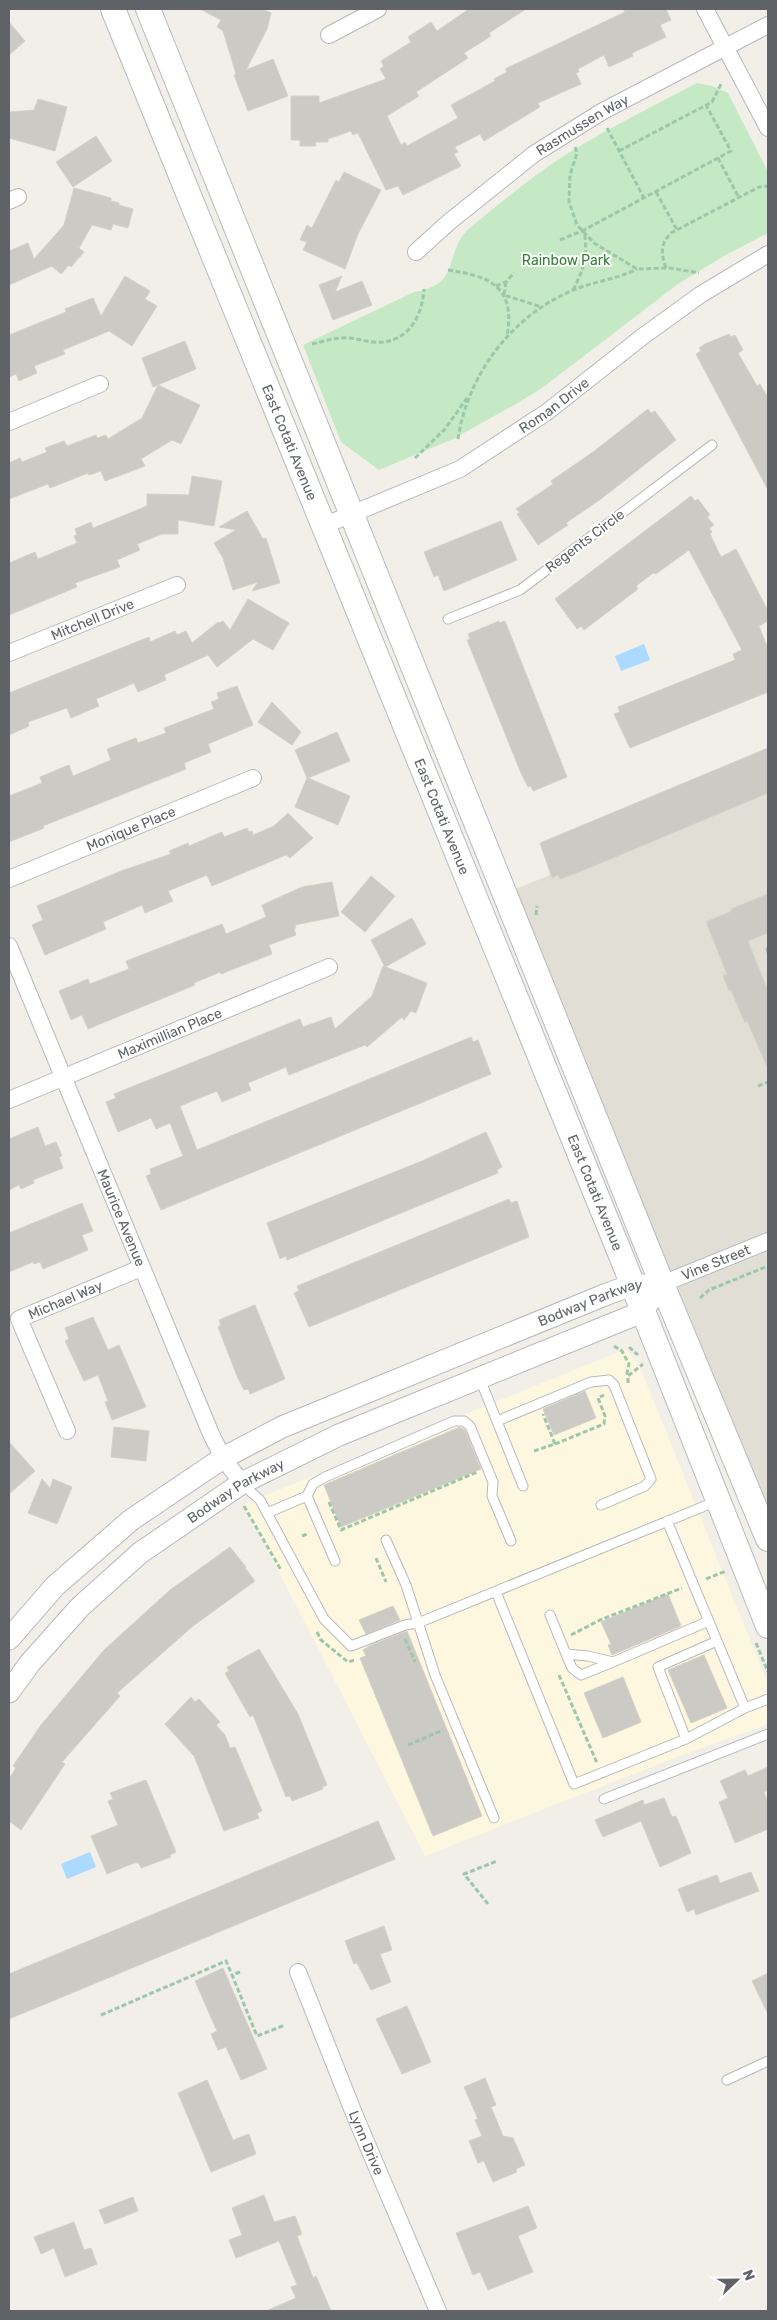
<svg xmlns="http://www.w3.org/2000/svg" width="777" height="2320" font-family="Rubik,sans-serif">
  <style>
    .commercial { fill: #fef7e0 }
    .education { fill: #e1ded6 }
    .green { fill: #c5e8c5 }
    .water { fill: #aadaff }
    .building { fill: #cccac5; stroke: #d6d1c6 }
    .lines { fill: none; stroke-linecap: round; stroke-linejoin: round }
    .service-casing { stroke: #b5b8bc; stroke-width: 11 }
    .minor-casing { stroke: #b5b8bc; stroke-width: 18 }
    .tertiary-casing { stroke: #b5b8bc; stroke-width: 23 }
    .secondary-casing { stroke: #b6babf; stroke-width: 26 }
    .path { stroke: #9cc7a9; stroke-width: 3; stroke-dasharray: 5 2.5; stroke-linecap: butt }
    .service { stroke: #fff; stroke-width: 9 }
    .minor { stroke: #fff; stroke-width: 16 }
    .tertiary { stroke: #fff; stroke-width: 21 }
    .secondary { stroke: #fff; stroke-width: 24 }
    .labels { text-anchor: middle; dominant-baseline: central; stroke-width: 4; stroke-linejoin: round; paint-order: stroke }
    .street-label { font-size: 14px; fill: #5f6368; stroke: #fff }
    .park-label { font-size: 14px; fill: #348238; stroke: #fff }
  </style>
  <rect width="100%" height="100%" fill="#f1efe8"/>
  <path class="commercial" d="M626 1349 639 1365 768 1684V1724L674 1758 425 1856 244 1504Z"/>
  <path class="education" d="M768 787V1510L513 890Z"/>
  <path class="green" d="M697 83 712 86 728 93 768 172V233L724 256 678 284 542 388 516 404 453 439 379 470 341 442 303 345 414 292C465 284 441 251 472 226 504 200 535 174 570 152 611 127 655 105 697 83Z"/>
  <path class="water" d="M644 644 650 660 621 671 615 656Z
    M90 1852 96 1867 67 1879 61 1864Z"/>
  <path class="building" d="M200 9H262L271 13 267 29 246 70 273 59 288 96 248 111 234 75 236 74 223 31 217 27 221 20Z
    M469 9H526L489 33 491 36 464 53 468 58 416 92 419 96 387 116 401 145 405 142 407 146 458 118 451 105 495 81 494 79 507 72 505 69 625 12 623 9H666L671 20 660 25 666 37 632 53 633 56 609 67 604 55 578 69 579 72 576 73 581 84 538 103 540 107 484 141 480 134 455 147 458 152 454 154 461 166 403 195 398 186 386 190 358 133 353 135 351 131 328 139V142H315L316 146H300V140H291V96H319V103L386 79 380 69 384 66 381 61 411 42 408 37 431 22 437 31Z
    M9 22 25 41 9 55Z
    M38 99 67 107 55 151 9 138V112L34 110Z
    M96 136 112 161 73 187 56 162Z
    M344 172 381 190 358 234 345 269 303 250 307 242 300 240 307 225 312 228 336 180 339 182Z
    M74 188 111 198V201L119 203V205L133 209 128 228 113 224 111 230 92 225 79 248 84 252 71 267 69 265 61 274 52 266 9 285V251L28 243 34 259 64 225Z
    M125 276 150 291 145 299 157 306 132 346 109 331 63 350 65 354 34 366 37 373 19 381 16 374 9 377V335L66 312 65 309 93 298 101 316Z
    M342 276 335 292 362 281 372 305 333 320 319 285Z
    M729 334 731 337 735 335 743 350 738 353 757 386 760 384 768 398V490L696 354 701 351 699 348 705 344Z
    M185 341 196 369 153 387 142 358Z
    M158 385 200 405 181 444 172 440 141 459 145 466 105 481 101 471 89 475 88 473 50 488 48 484 9 499V463L20 458 22 462 47 452 45 448 64 441 67 446 96 435 97 438 106 435 108 439 142 418Z
    M648 409 651 413 655 411 676 440 601 499 566 523 568 525 538 545 517 514 520 513 516 509 553 484 551 481 593 452Z
    M192 476 222 481 214 526 178 520V534H162L137 544 140 550 117 560 120 567 75 583 77 587 9 615V563L35 552 38 559 77 543 74 536 77 535 75 529 91 522 93 528 147 506V494L189 495Z
    M691 496 695 501 698 499 710 515 707 517 714 525 709 528 712 532 710 534 721 557 736 549 768 611V621L759 626 768 649V692L630 748 614 714 620 712 618 707 735 660 733 654 742 650 689 550 656 574 653 573 636 586 638 589 584 630 581 626 577 629 555 599Z
    M247 511 263 539 266 538 280 583 252 591 258 582 233 590 223 558 214 543 236 530 219 527Z
    M501 521 517 560 444 591 438 575 434 577 424 552Z
    M248 599 289 623 273 650 253 639 217 667 208 655 164 675 166 680 138 692 134 683 96 699 99 706 71 718 67 708 28 722 29 726 9 735V693L149 637 150 642 175 631 177 635 186 631 192 643 218 622 219 623 223 621 230 630Z
    M499 621V623L505 621 567 777 533 791 531 786 528 787 521 773 467 640 470 639 468 634Z
    M237 686 253 725 208 744 211 752 184 763 186 769 43 826 44 828 9 842V796L42 783 40 777 69 765 73 776 111 760 107 749 136 738 138 743 166 733 164 728 214 709 211 702 219 699 217 693Z
    M272 702 301 732 292 745 258 722Z
    M337 732 350 761 308 778 350 796 338 825 295 807 307 778 295 750Z
    M768 748V793L584 870 560 879 558 875 552 878 540 843Z
    M288 813 313 838 290 858 286 855 212 886 207 875 168 891 173 901 145 913 142 905 103 922 106 929 45 955 32 925 43 920 37 906 121 871 171 854 169 851 188 843 189 846 222 832 224 837 247 828 249 832 252 831 253 835 274 826Z
    M371 876 395 896 365 932 341 912Z
    M332 882 339 916 295 925 296 928 294 929 296 935 269 945 272 954 221 974 220 972 194 983 195 985 88 1029 82 1015 71 1020 59 991 88 979 90 984 129 969 126 961 222 924 226 934 266 917 262 905 302 887Z
    M768 894V933L748 941 768 991V1069L747 1021 745 1023 731 990 729 991 723 976 727 974 706 922 732 911 731 909Z
    M412 918 426 944 385 967 371 940Z
    M383 966 427 983 416 1013 411 1011 404 1020 402 1017 367 1047 365 1045 289 1075 286 1067 248 1083 251 1090 222 1102 217 1091 180 1106 197 1150 471 1037 473 1042 478 1040 491 1074 161 1210 146 1176 151 1174 150 1169 183 1156 170 1123 156 1129 151 1118 118 1132 106 1102 116 1098 114 1094 300 1019 303 1027 331 1017 335 1029 372 996Z
    M38 1127 45 1146 56 1142 62 1156 59 1157 63 1168 33 1180 34 1183 21 1189 19 1185 9 1190V1139Z
    M486 1132 502 1167 497 1170 498 1173 287 1260 286 1256 280 1259 267 1223 422 1161Z
    M509 1199 511 1203 517 1201 529 1237 309 1327 294 1293 299 1291 297 1286Z
    M82 1203 93 1231 82 1235 88 1250 43 1269 40 1262 34 1264 33 1262 9 1272V1233Z
    M255 1305 285 1379 250 1394 248 1389 244 1390 237 1376 218 1327 221 1325 219 1320Z
    M93 1317 108 1350 119 1345 146 1407 112 1420 105 1402 108 1401 98 1375 84 1381 65 1341 69 1339 65 1328Z
    M585 1391 596 1418 554 1435 543 1409Z
    M114 1427 149 1431 146 1461 111 1457Z
    M460 1427 465 1430 481 1469 341 1527 324 1485Z
    M9 1442 35 1471 9 1494Z
    M42 1479 50 1488 53 1479 72 1487 57 1524 28 1513Z
    M230 1547 246 1567 245 1568 255 1581 193 1626 117 1693 120 1696 62 1762 65 1764 21 1830 9 1821V1779L16 1768 13 1766 41 1725 104 1650 170 1590Z
    M668 1594 681 1626 612 1655 608 1645 611 1644 601 1622Z
    M393 1606 400 1620 366 1634 359 1620Z
    M407 1631 482 1816 433 1836 360 1658 366 1656 363 1650 371 1645Z
    M259 1649 298 1714 327 1785 322 1787 323 1789 292 1801 290 1796 286 1797 253 1715 250 1717 225 1673 229 1671 227 1667Z
    M704 1655 727 1708 691 1723 668 1670Z
    M623 1677 641 1722 603 1738 584 1693Z
    M191 1697 195 1702 199 1699 220 1722 216 1725 225 1735 230 1748 235 1747 262 1811 257 1813 259 1818 224 1831 194 1756 165 1724Z
    M768 1767V1790L764 1792 768 1803V1829L735 1843 719 1802 728 1798 720 1781 745 1770 748 1776Z
    M146 1780 176 1852 170 1855 171 1857 141 1868 139 1863H134L107 1874 91 1836 118 1825 108 1801 113 1799 110 1793Z
    M664 1798 672 1817 676 1816 691 1853 660 1867 641 1821 603 1837 595 1820 643 1800 644 1805Z
    M378 1821 395 1859 9 2019V1974Z
    M751 1872 759 1891 696 1915 694 1909 687 1912 678 1889 717 1875 720 1883Z
    M384 1926 392 1950 380 1954 391 1982 371 1990 357 1963 354 1964 345 1941Z
    M223 1968 267 2069 241 2080 226 2047 218 2050 211 2034 217 2031 195 1981Z
    M768 1973V2014L752 1981Z
    M407 2006 431 2062 402 2074 376 2019Z
    M485 2078 496 2105 491 2107 503 2136 513 2138 525 2165 516 2169 517 2172 493 2182 484 2161 478 2163 469 2141 482 2136 475 2120 478 2119 464 2087Z
    M207 2080 233 2140 249 2134 256 2154 211 2172 178 2093Z
    M264 2195 274 2222 295 2216 302 2234 297 2236 313 2278 316 2276 331 2311H266L296 2298 291 2287 297 2285 279 2241 236 2258 229 2240 242 2235 232 2208Z
    M133 2197 138 2211 105 2224 99 2210Z
    M528 2206 537 2228 518 2236 533 2272 488 2290 480 2272 473 2275 456 2233Z
    M74 2222 84 2250 91 2248 97 2264 65 2277 54 2248 41 2254 34 2237Z"/>
  <g class="lines">
    <defs>
      <path id="service" d="M448 619 520 590 712 445
        M480 1379 523 1486
        M497 1421 591 1382 609 1380 614 1385 651 1479 645 1486 601 1505
        M242 1484 260 1500 324 1619 351 1646 405 1625 418 1623 717 1501
        M307 1496 313 1484 325 1477 454 1421H464L470 1426 493 1482 492 1496 511 1541
        M267 1513 307 1496 335 1561
        M667 1521 745 1708
        M386 1540 406 1585 435 1675 494 1818
        M496 1592 574 1784 686 1739 745 1708 768 1699
        M550 1615 566 1654 588 1656 613 1662 709 1621
        M566 1654 572 1668 581 1675 613 1662
        M686 1739 658 1667 717 1641
        M604 1799 768 1734
        M727 2080 768 2061"/>
      <g id="minor">
        <path d="M705 9 768 128"/>
        <path d="M329 35 378 9"/>
        <path d="M9 201 18 197"/>
        <path id="s1" d="M416 252 449 222 534 154 603 111 768 25"/>
        <path d="M9 422 100 384"/>
        <path id="s2" d="M323 526 460 469 547 412 642 337 700 295 768 254"/>
        <path id="s3" d="M9 653 177 585"/>
        <path id="s4" d="M9 879 253 778"/>
        <path id="s5" d="M9 946 211 1434 223 1458 242 1483"/>
        <path id="s6" d="M9 1100 329 967"/>
        <path id="s7" d="M662 1284 768 1241"/>
        <path id="s8" d="M67 1431 19 1319 141 1268"/>
        <path id="s9" d="M298 1972 355 2116 438 2311"/>
      </g>
      <g id="tertiary">
        <path id="s10" d="M9 1639 55 1586 131 1520 223 1458 282 1427 607 1294 632 1285H650"/>
        <path id="s11" d="M9 1692 30 1663 80 1607 140 1553 242 1483 339 1435 642 1312 662 1284"/>
      </g>
      <g id="secondary">
        <path id="s12" d="M113 9 622 1258 768 1626"/>
        <path d="M148 9 662 1284 768 1539"/>
      </g>
    </defs>
    <use href="#service" class="service-casing"/>
    <use href="#minor" class="minor-casing"/>
    <use href="#tertiary" class="tertiary-casing"/>
    <use href="#secondary" class="secondary-casing"/>
    <path class="path" d="M607 128 644 198
      M575 147 577 153 570 175 569 202 577 225 594 243 637 269 670 268 699 273
      M619 151 712 102 721 84
      M718 158 739 198
      M656 192 677 230
      M560 240 584 230
      M666 268C661 254 660 244 671 233L759 187 768 186
      M448 270C490 276 516 287 507 336
      M506 282 504 295 542 307
      M496 286 506 282 514 273
      M573 290C585 267 588 256 584 230L731 151 706 105
      M312 344C322 342 332 338 343 338 353 337 363 341 373 342 406 345 422 319 424 289
      M458 439C468 373 513 314 576 289 596 281 618 279 637 269
      M415 458 445 429 467 398
      M536 915 537 906
      M768 948 767 949 768 953
      M758 1086 768 1082
      M700 1298 709 1290 768 1266
      M614 1346 622 1351 629 1364 627 1373 628 1376
      M629 1347 638 1355
      M628 1383V1376L643 1364
      M555 1444 604 1424 605 1416 598 1398 604 1395
      M534 1451 555 1444 543 1414
      M329 1502 341 1530 477 1472
      M244 1506 281 1570
      M302 1536 309 1533
      M376 1558 386 1582
      M706 1579 726 1571
      M317 1632 321 1640 348 1662 355 1660
      M571 1635 600 1620 682 1588
      M405 1639 415 1662
      M756 1643 768 1672
      M559 1675 597 1763
      M408 1745 443 1730
      M488 1904 464 1874 497 1861
      M240 1972 232 1975 257 2036 285 2025
      M101 2015 226 1961 232 1975"/>
    <use href="#service" class="service"/>
    <use href="#minor" class="minor"/>
    <use href="#tertiary" class="tertiary"/>
    <use href="#secondary" class="secondary"/>
  </g>
  <g class="labels">
    <g class="street-label">
      <text stroke="none"><textPath href="#s1" startOffset="210">Rasmussen Way</textPath></text>
      <text stroke="none"><textPath href="#s2" startOffset="262">Roman Drive</textPath></text>
      <text stroke="none"><textPath href="#s12" startOffset="468">East Cotati Avenue</textPath></text>
      <text transform="translate(585 541) rotate(-37)">Regents Circle</text>
      <text stroke="none"><textPath href="#s3" startOffset="90">Mitchell Drive</textPath></text>
      <text stroke="none"><textPath href="#s12" startOffset="872">East Cotati Avenue</textPath></text>
      <text stroke="none"><textPath href="#s4" startOffset="132">Monique Place</textPath></text>
      <text stroke="none"><textPath href="#s6" startOffset="174">Maximillian Place</textPath></text>
      <text stroke="none"><textPath href="#s12" startOffset="1278">East Cotati Avenue</textPath></text>
      <text stroke="none"><textPath href="#s5" startOffset="294">Maurice Avenue</textPath></text>
      <text stroke="none"><textPath href="#s7" startOffset="58">Vine Street</textPath></text>
      <text stroke="none"><textPath href="#s8" startOffset="172">Michael Way</textPath></text>
      <text stroke="none"><textPath href="#s10" startOffset="681">Bodway Parkway</textPath></text>
      <text stroke="none"><textPath href="#s11" startOffset="306">Bodway Parkway</textPath></text>
      <text stroke="none"><textPath href="#s9" startOffset="184">Lynn Drive</textPath></text>
    </g>
    <g class="park-label">
      <text x="566" y="260">Rainbow Park</text>
    </g>
  </g>
  <rect width="777" height="2320" fill="none" stroke="#5f6368" stroke-width="20"/>
  <g transform="translate(737 2280) rotate(68)" stroke="#ffffff" stroke-width="4" paint-order="stroke">
  <path d="M0-4L9 19L0 12L-9 19Z" fill="#5f6368"/>
  <text y="-8" font-size="14" font-weight="bold" text-anchor="middle" fill="#5f6368">N</text>
  </g>
</svg>
